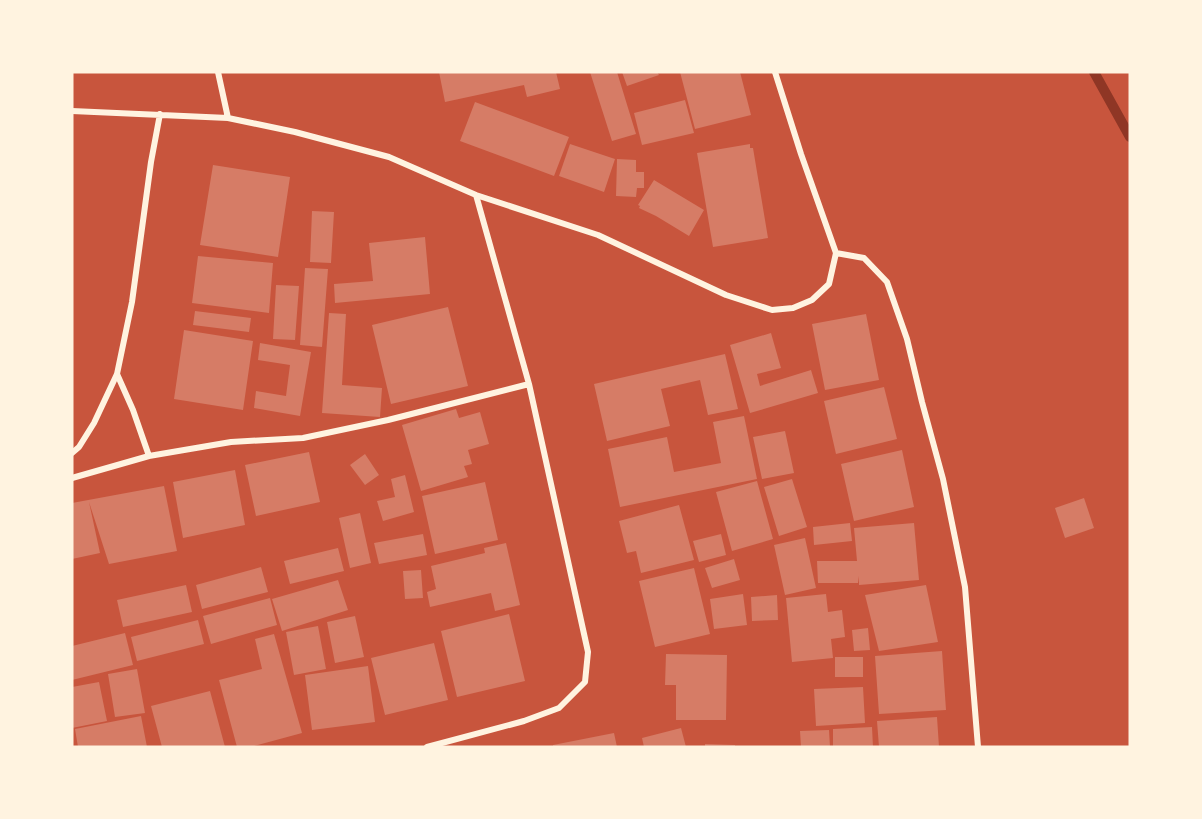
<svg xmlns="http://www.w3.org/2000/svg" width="1202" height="819" font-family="Jost,sans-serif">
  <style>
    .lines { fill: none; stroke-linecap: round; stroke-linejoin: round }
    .stream { stroke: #8f3625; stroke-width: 10 }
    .building { fill: #d67c66 }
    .minor { stroke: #fff3e0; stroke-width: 6 }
  </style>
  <rect width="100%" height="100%" fill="#c8553d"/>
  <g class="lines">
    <path class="stream" d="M1094 72 1130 137"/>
  </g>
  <path class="building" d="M439 72H556L560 89 527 97 524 85 445 102Z
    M590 72H617L636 134 612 141Z
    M622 72H657L659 75 627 86Z
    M680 72H740L751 115 695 129Z
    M685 100 694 133 642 145 634 113Z
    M475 102 569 137 554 176 460 141Z
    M570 144 615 159 604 192 559 176Z
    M750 144V148H753L768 238 713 247 697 153Z
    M617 159 636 160V172H644V188H637L636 197 616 196Z
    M213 165 290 177 278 257 200 245Z
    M654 180 704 210 689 236 656 216 639 208 640 206 638 205Z
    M312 211 334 212 331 263 310 262Z
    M425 237 430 294 335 303 334 284 373 281 369 243Z
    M198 256 273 263 269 313 192 303Z
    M305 268 328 269 322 347 300 345Z
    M276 285 299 286 295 340 273 339Z
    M448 307 468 386 391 404 372 325Z
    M195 311 251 318 249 332 193 325Z
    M329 313 346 314 342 385 382 388 380 417 322 413Z
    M866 314 879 380 825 390 812 324Z
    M184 330 253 341 243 410 174 399Z
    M771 333 781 368 757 374 760 386 811 370 818 393 750 413 730 345Z
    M260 343 311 352 300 416 254 408 256 391 286 396 290 365 258 360Z
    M725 354 738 409 708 415 700 380 661 389 670 426 607 441 594 384Z
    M884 387 897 439 836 454 824 401Z
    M456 409 459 418 480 412 489 444 468 450 472 464 464 466 468 477 421 491 402 425Z
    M744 416 757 479 620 507 608 449 667 437 674 472 721 463 713 422Z
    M785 431 794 473 762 479 753 437Z
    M902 450 914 507 854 521 841 464Z
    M309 452 320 502 256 516 245 465Z
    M365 454 379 475 365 485 350 465Z
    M235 470 245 525 183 538 173 482Z
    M405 475 414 512 383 521 377 501 395 497 391 479Z
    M792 479 807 527 779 536 764 487Z
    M757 481 773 539 732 551 716 492Z
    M485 482 498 540 435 554 422 496Z
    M164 486 177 551 109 564 89 502 100 553 72 559V503Z
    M1084 498 1094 528 1065 538 1055 508Z
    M679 505 694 560 641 573 636 551 627 553 619 521Z
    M360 513 371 563 350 568 339 518Z
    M850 523 852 541 814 545 813 527Z
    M914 523 919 580 859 585V576L858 583H818L817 561H857L854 528Z
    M423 534 427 555 379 564 374 543Z
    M721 534 726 555 699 562 693 541Z
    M805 538 816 588 785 595 774 545Z
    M506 543 520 605 495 611 491 593 430 607 427 592 436 589 431 566 485 553 484 548Z
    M338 548 344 571 290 584 284 561Z
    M734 559 740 580 712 588 705 568Z
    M261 567 268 592 202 609 196 585Z
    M694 568 710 634 655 647 639 581Z
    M421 570 423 598 405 599 403 571Z
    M338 580 348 610 282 631 272 599Z
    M186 585 192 612 123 627 117 600Z
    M926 585 938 642 879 651 865 595Z
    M743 594 747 625 714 629 710 599Z
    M826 594 828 612 842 610 845 637 831 639 833 658 792 662 786 598Z
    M777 595 778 620 752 621 751 597Z
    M270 598 277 625 211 644 203 616Z
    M509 614 525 681 457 697 441 631Z
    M355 616 364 657 335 663 327 622Z
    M198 620 204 644 137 661 131 637Z
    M318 626 326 669 294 675 286 632Z
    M868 628 870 650 854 651 852 630Z
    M125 633 133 665 72 680V646Z
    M274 634 302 733 250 747H237L219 680 262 669 255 639Z
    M434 643 448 700 385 715 371 658Z
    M942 651 946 710 879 714 875 656Z
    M666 654 727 655 726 720H676V685H665Z
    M835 657H863V677H835Z
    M368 666 375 722 312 730 305 675Z
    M137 669 145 713 115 717 108 674Z
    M99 682 107 721 72 728V687Z
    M863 687 865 723 816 726 814 689Z
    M210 691 225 747H162L151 706Z
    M141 716 147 747H78L75 729Z
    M937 717 939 747H879L877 721Z
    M872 727 873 747H833V729Z
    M681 728 686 747H644L642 738Z
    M829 730 830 747H801L800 731Z
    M614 733 617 747H553V745Z
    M705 744 735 745V747H705Z"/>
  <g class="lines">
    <path class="minor" d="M218 72 228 118
      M72 111 228 118 295 132 389 157 476 195 598 235 726 295 772 310 793 308 812 300 829 284 836 253 801 154 775 72
      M836 253 864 258 887 282 907 339 922 402 943 479 965 587 978 747
      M117 374 133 410 149 456
      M72 453 79 447 94 423 117 374 132 302 151 162 160 114
      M72 478 149 456 231 442 303 438 388 420 529 384
      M427 747 524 721 559 708 585 682 588 652 529 384 476 195"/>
  </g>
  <rect width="1202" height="819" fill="none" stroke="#fff3e0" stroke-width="147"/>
</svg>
